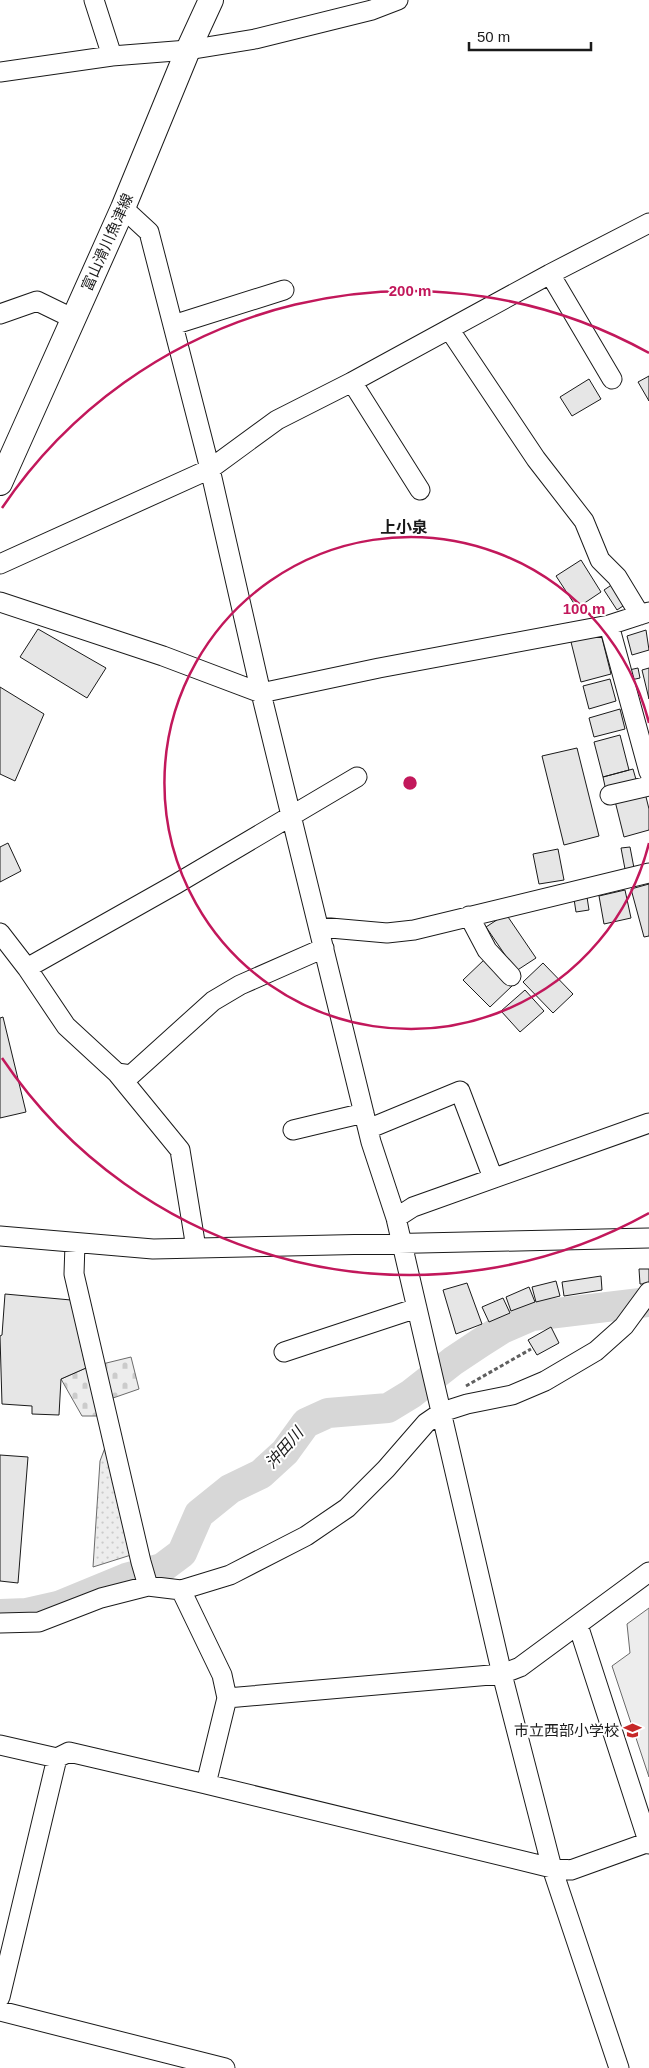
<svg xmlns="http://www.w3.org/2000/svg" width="649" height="2068" font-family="Arial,'Noto Sans JP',sans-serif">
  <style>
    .grass { fill: url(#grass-dots); stroke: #6a6a6a }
    .cemetery { fill: url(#cemetery-stones); stroke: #6a6a6a }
    .garden { fill: #ededed; stroke: #6a6a6a }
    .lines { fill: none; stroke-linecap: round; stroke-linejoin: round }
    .river { stroke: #d7d7d7; stroke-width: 30 }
    .building { fill: #e6e6e6; stroke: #1a1a1a }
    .minor-casing { stroke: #1a1a1a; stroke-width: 21 }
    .major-casing { stroke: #1a1a1a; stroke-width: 26 }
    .path { stroke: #5f5f5f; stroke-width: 3; stroke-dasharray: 4 2.5; stroke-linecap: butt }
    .minor { stroke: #fff; stroke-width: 19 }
    .major { stroke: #fff; stroke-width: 24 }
    .ring { fill: none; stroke: #c2185b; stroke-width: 2.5 }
    .labels { text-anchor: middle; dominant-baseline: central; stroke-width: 4; stroke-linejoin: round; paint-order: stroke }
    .street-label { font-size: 15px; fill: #1a1a1a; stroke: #fff }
    .poi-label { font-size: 15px; fill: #1a1a1a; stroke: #fff; text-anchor: end }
    .neighbourhood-label { font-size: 16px; font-weight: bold; fill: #1a1a1a; stroke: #fff }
    .water-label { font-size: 16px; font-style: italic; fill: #1a1a1a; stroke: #fff }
    .centre { fill: #c2185b; stroke: #fff; stroke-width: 2.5 }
    .ring-label { font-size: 15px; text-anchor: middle; font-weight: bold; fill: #c2185b; stroke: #fff; stroke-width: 4; stroke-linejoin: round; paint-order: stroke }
  </style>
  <defs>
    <pattern id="grass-dots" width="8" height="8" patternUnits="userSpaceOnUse" patternTransform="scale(1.25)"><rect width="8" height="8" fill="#ededed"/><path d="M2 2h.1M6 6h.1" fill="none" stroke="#cbcbcb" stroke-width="1.8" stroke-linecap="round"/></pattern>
    <pattern id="cemetery-stones" width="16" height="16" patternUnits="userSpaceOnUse" patternTransform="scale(1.25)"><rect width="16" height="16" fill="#ededed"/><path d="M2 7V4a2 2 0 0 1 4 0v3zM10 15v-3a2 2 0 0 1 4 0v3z" fill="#cbcbcb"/></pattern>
  </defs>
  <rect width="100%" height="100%" fill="#fff"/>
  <path class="grass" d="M106 1445 131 1555 93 1567 100 1461Z"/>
  <path class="cemetery" d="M131 1357 139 1389 113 1398 100 1416H82L61 1379 86 1368Z"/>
  <path class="garden" d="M649 1608V1777L612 1666 630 1653 627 1624Z"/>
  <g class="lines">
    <path class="river" d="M0 1614 27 1613 58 1606 126 1578 162 1568 182 1553 199 1514 230 1489 261 1474 285 1452 306 1423 328 1413 388 1408 411 1394 453 1361 480 1343 502 1329 532 1316 649 1302"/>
  </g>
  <path class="building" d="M649 376V401L638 382Z
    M589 379 601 399 572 416 560 397Z
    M581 560 601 592 577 608 556 576Z
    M613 584 626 604 617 610 604 590Z
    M38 629 106 668 87 698 20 657Z
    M646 630 649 650 632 655 627 636Z
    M601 634 611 674 581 682 571 642Z
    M638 668 640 678 631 680 629 670Z
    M649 668V699L642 670Z
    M610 679 616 701 589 709 583 686Z
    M0 687 44 714 15 781 0 774Z
    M620 709 625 729 594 737 589 718Z
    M620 735 629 770 603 777 594 742Z
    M577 748 599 836 564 845 542 756Z
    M633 769 637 783 606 791 603 777Z
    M645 793 649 809V830L624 837 615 801Z
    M8 843 21 871 0 882V847Z
    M630 847 634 868 625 869 621 848Z
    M558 849 564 880 539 884 533 854Z
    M649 884V936L644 937 631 889Z
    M625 890 631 918 604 924 599 896Z
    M587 897 589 910 576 912 574 899Z
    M506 914 536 958 516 971 486 927Z
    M485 959 512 986 490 1007 463 980Z
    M543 963 573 994 553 1013 523 982Z
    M525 990 544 1011 520 1032 501 1011Z
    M3 1017 26 1112 0 1118V1018Z
    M639 1269H649V1284H640Z
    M601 1276 602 1290 564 1296 562 1282Z
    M556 1281 560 1296 536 1302 532 1287Z
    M467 1283 482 1324 456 1334 443 1290Z
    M529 1287 535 1302 511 1311 506 1297Z
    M5 1294 71 1300 86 1368 61 1379 59 1415 32 1414V1406L2 1404 0 1336 2 1335Z
    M503 1298 510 1313 489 1322 482 1307Z
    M551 1327 559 1343 537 1355 528 1340Z
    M0 1455 28 1457 18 1583 0 1581Z"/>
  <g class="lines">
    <defs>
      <path id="minor" d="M94 0 112 56
        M0 72 112 56 188 50 255 39 372 10 398 0
        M123 208 149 232 210 469 261 693 371 1142 396 1218 502 1674 552 1868 619 2068
        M550 274 612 379
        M0 314 37 301 74 319
        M173 325 284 290
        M449 329 536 459 584 521 600 560 617 577 640 615
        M352 382 420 490
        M0 564 210 469 277 420 352 382 550 274 649 223
        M0 602 163 656 261 693 379 668 609 625 649 612
        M609 625 649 772
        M610 795 649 786
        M469 916 487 950 511 976
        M319 927 387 933 414 930 649 873
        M0 933 27 968 66 1026 117 1073 131 1075 213 1001 240 985 324 948
        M27 968 176 884 357 777
        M117 1073 180 1150 196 1248
        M368 1129 460 1091 493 1178
        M293 1130 364 1113
        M396 1218 413 1207 649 1123
        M0 1236 153 1249 649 1238
        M75 1244 74 1274 141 1562 148 1586
        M284 1352 417 1308
        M0 1623 39 1622 101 1598 148 1586 181 1590 230 1575 306 1536 347 1508 386 1469 426 1423 442 1412 467 1404 512 1395 545 1381 596 1351 624 1326 649 1292
        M578 1625 649 1844
        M227 1698 502 1674 520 1667 649 1572
        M0 1745 57 1758 69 1752 206 1784 227 1698 222 1675 181 1590
        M206 1784 552 1868 571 1870 649 1842
        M0 1997 57 1758
        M0 2011 225 2068"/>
      <path id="major" d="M0 483 123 208 188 50 211 0"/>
    </defs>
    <use href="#minor" class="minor-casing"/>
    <use href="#major" class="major-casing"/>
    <path class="path" d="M466 1386 531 1349"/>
    <use href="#minor" class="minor"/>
    <use href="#major" class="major"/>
  </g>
  <g class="ring">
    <path d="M649 843A246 246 0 1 1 649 723"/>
    <path d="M649 1213A492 492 0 0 1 2 1058M2 508A492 492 0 0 1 649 353"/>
  </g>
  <defs>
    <symbol id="school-bare" viewBox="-9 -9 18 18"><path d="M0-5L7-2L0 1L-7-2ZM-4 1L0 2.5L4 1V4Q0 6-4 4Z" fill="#c62828" stroke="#fff" stroke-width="2.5" paint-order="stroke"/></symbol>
  </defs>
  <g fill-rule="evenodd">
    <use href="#school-bare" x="620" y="1718" width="25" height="25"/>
  </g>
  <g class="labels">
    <g class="street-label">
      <text transform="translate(107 242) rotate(-66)">富山滑川魚津線</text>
    </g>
    <g class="poi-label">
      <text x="619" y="1730">市立西部小学校</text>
    </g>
    <g class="neighbourhood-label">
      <text x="404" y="527">上小泉</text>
    </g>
    <g class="water-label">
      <text transform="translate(284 1448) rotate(-49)">沖田川</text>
    </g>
  </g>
  <circle cx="410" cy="783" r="8" class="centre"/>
  <g class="ring-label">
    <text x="410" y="296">200 m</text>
    <text x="584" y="614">100 m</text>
  </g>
  <path d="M469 42v8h122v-8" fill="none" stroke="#1a1a1a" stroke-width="2.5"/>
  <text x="477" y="42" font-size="15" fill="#1a1a1a" stroke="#ffffff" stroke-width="4" paint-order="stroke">50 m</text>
</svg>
